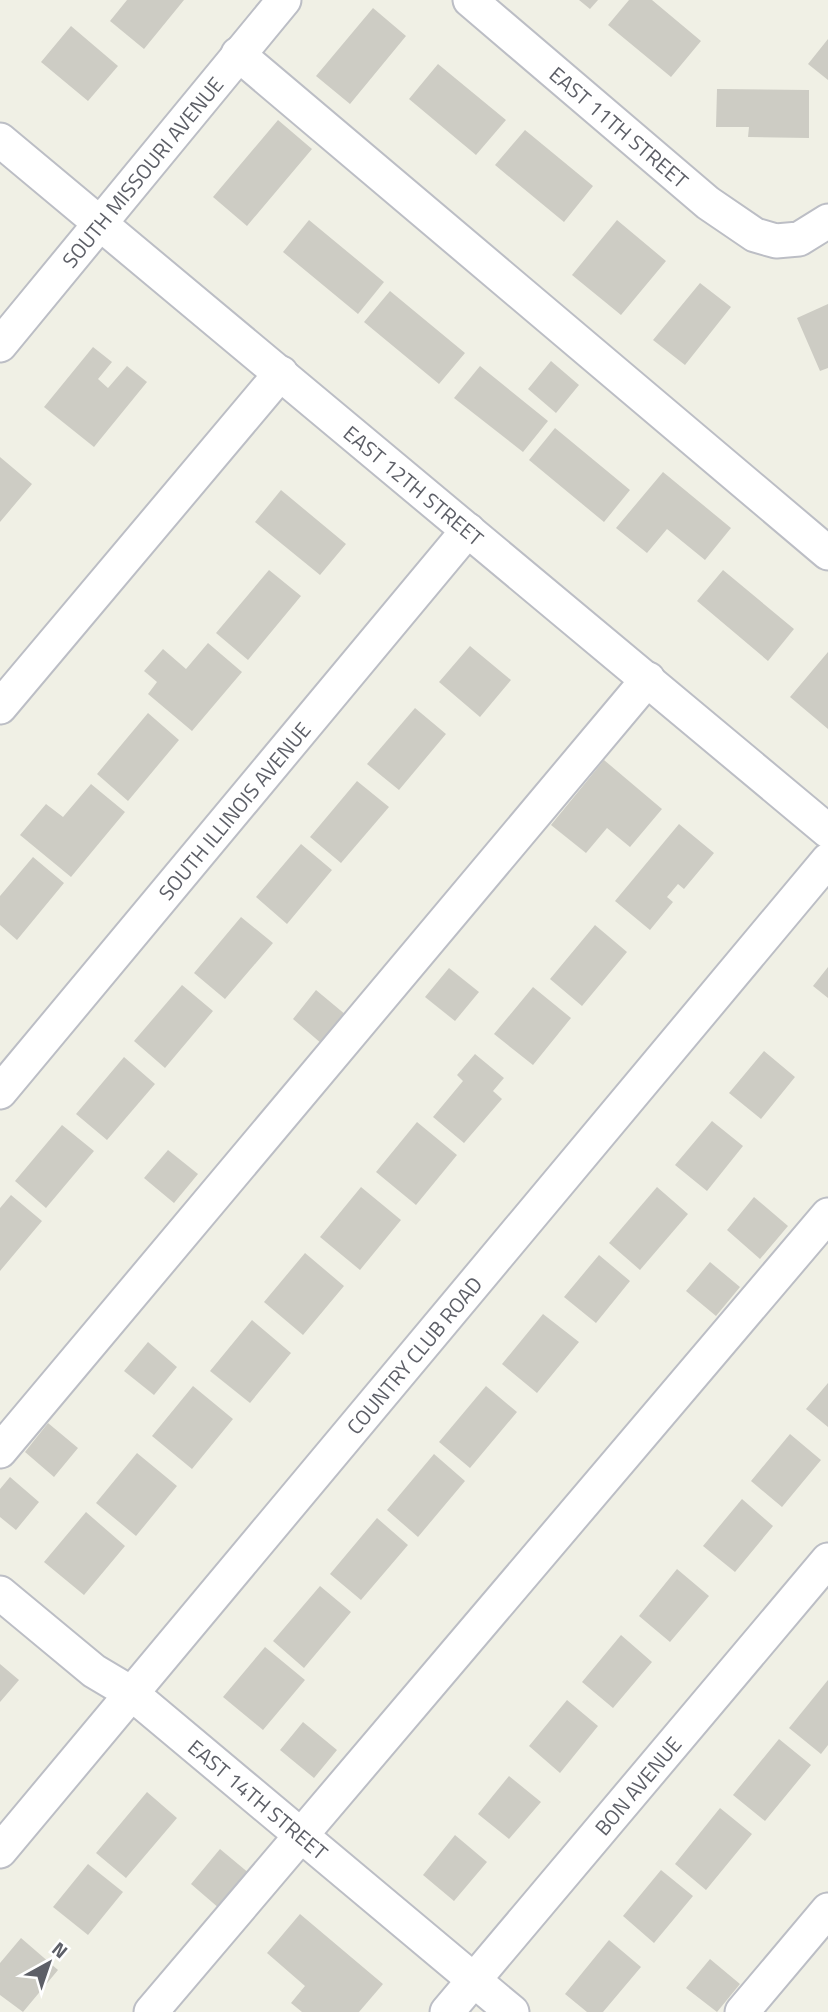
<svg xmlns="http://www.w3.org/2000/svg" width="828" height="2012" font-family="'Titillium Web',sans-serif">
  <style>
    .building { fill: #cdccc4 }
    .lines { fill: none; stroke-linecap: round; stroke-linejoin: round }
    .minor-casing { stroke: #bcbec5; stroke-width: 37 }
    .minor { stroke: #fff; stroke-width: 33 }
    .labels { text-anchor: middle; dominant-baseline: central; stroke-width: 5; stroke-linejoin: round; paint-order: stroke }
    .street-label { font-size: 21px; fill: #5d5f67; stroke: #fff }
  </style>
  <rect width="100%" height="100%" fill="#f0f0e5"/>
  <path class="building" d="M127 0H184L144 49 110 21Z
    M579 0H598L590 9Z
    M629 0H652L701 41 671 77 608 25Z
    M373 8 406 36 350 104 316 76Z
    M71 26 118 66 88 101 41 62Z
    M828 39V80L808 64Z
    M438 64 506 120 476 155 409 99Z
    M717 89 809 90V138L748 137 749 127H716Z
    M278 120 312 149 247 226 213 197Z
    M525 130 593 186 564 222 495 165Z
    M309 220 384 282 358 314 283 252Z
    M617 220 666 261 621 315 572 275Z
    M700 283 731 307 685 365 653 340Z
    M390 291 465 353 439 384 364 322Z
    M828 304V368L820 371 797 318Z
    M93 347 112 362 98 379 108 388 127 366 147 382 94 447 44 407Z
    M551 361 579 385 556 413 528 389Z
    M480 366 548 421 523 452 454 398Z
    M555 428 630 490 604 522 529 460Z
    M0 457 32 484 0 522Z
    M663 472 731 528 705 560 667 529 647 553 616 528Z
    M281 490 346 544 320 575 255 522Z
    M269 570 301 596 248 660 216 633Z
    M723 570 794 629 768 661 697 601Z
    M208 643 242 672 192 731 148 694 157 682 144 671 163 649 186 669Z
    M470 646 511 680 480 717 439 682Z
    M828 652V729L790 697Z
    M415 708 446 734 399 790 367 764Z
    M148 713 179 740 128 801 97 774Z
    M604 760 662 809 630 847 607 828 586 853 551 825Z
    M357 781 389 807 341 863 310 837Z
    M91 784 125 812 71 877 20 835 46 804 63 817Z
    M679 824 714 853 684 889 678 884 667 897 673 902 650 930 615 901Z
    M301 844 332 870 287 924 256 897Z
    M33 857 64 883 17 940 0 925V896Z
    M241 917 273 943 225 999 194 973Z
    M595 925 627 952 582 1006 550 979Z
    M828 967V998L813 986Z
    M449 968 479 992 455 1021 425 997Z
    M182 985 213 1011 165 1068 134 1041Z
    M533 987 571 1018 533 1065 494 1034Z
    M316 990 346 1015 322 1044 293 1019Z
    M764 1051 795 1077 761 1119 729 1093Z
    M475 1054 504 1078 493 1091 502 1099 464 1143 433 1117 463 1081 457 1075Z
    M124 1057 155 1084 107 1140 76 1114Z
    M712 1121 743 1146 707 1191 675 1165Z
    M417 1122 457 1155 416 1205 376 1172Z
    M62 1125 94 1151 46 1208 15 1181Z
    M168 1150 198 1174 174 1203 144 1178Z
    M361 1187 401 1220 360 1270 320 1237Z
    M657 1187 688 1214 640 1270 609 1243Z
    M11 1195 42 1221 0 1271V1208Z
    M754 1197 788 1226 760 1259 727 1230Z
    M305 1253 344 1286 303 1335 264 1302Z
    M599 1255 630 1281 596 1323 564 1297Z
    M710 1262 740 1287 716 1316 686 1291Z
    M543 1314 579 1342 537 1393 502 1364Z
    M252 1320 291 1353 250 1403 210 1371Z
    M148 1342 177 1367 154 1395 124 1371Z
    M828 1383V1427L806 1409Z
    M193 1386 233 1419 192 1469 152 1436Z
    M486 1386 517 1412 470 1468 439 1442Z
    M48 1423 78 1448 54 1477 25 1452Z
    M790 1434 821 1460 782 1507 751 1481Z
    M137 1453 177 1486 136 1536 96 1503Z
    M434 1454 465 1481 418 1537 387 1510Z
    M10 1477 39 1502 16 1530 0 1517V1489Z
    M742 1499 773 1526 735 1572 703 1546Z
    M86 1512 125 1546 84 1595 44 1562Z
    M377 1518 408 1545 361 1600 330 1574Z
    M677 1569 709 1596 670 1642 639 1616Z
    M320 1586 351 1612 304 1668 273 1641Z
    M621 1635 652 1662 613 1708 582 1682Z
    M265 1647 305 1680 263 1730 223 1697Z
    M0 1664 19 1680 0 1702Z
    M828 1680V1745L821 1754 789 1728Z
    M567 1700 598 1726 560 1773 529 1746Z
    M303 1722 337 1750 314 1778 280 1750Z
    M779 1739 811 1765 765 1821 733 1795Z
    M509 1776 541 1802 509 1839 478 1814Z
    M147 1792 177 1818 126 1878 96 1853Z
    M720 1808 752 1834 706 1890 675 1864Z
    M455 1835 487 1862 454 1901 423 1875Z
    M220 1849 250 1874 220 1909 191 1884Z
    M88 1864 123 1892 88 1935 53 1907Z
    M661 1870 693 1896 654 1943 623 1916Z
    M300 1914 383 1984 359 2012H302L291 2003 305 1986 267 1953Z
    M21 1938 58 1970 23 2012 0 1995V1963Z
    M609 1940 641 1967 603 2012H587L565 1994Z
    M710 1959 740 1984 717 2012 686 1988Z"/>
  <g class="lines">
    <defs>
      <g id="minor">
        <path id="s1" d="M470 0 708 203 755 235 776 241 799 239 828 221"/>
        <path d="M238 54 828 553"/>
        <path id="s2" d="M0 140 828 831"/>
        <path id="s3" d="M0 345 284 0"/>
        <path d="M0 707 281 373"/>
        <path id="s4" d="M0 1092 468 530"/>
        <path d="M0 1451 648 679"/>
        <path id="s5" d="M0 1593 94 1671 131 1693 512 2012"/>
        <path id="s6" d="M0 1851 828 860"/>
        <path d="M151 2012 828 1215"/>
        <path id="s7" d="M447 2012 828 1560"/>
        <path d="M742 2012 828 1910"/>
      </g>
    </defs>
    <use href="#minor" class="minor-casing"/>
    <use href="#minor" class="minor"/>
  </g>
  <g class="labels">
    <g class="street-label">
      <text stroke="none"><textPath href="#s1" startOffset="196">EAST 11TH STREET</textPath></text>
      <text stroke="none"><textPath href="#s3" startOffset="224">SOUTH MISSOURI AVENUE</textPath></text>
      <text stroke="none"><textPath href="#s2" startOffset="539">EAST 12TH STREET</textPath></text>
      <text stroke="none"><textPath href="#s4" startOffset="366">SOUTH ILLINOIS AVENUE</textPath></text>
      <text stroke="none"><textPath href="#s6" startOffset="646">COUNTRY CLUB ROAD</textPath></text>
      <text stroke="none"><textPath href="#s7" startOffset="296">BON AVENUE</textPath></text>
      <text stroke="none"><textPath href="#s5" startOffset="331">EAST 14TH STREET</textPath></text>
    </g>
  </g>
  <g transform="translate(49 1963) rotate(40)" stroke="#ffffff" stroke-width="5" paint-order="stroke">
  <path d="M0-5L12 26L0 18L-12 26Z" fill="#5d5f67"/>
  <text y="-10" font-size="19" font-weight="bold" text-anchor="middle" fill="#5d5f67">N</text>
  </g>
</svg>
